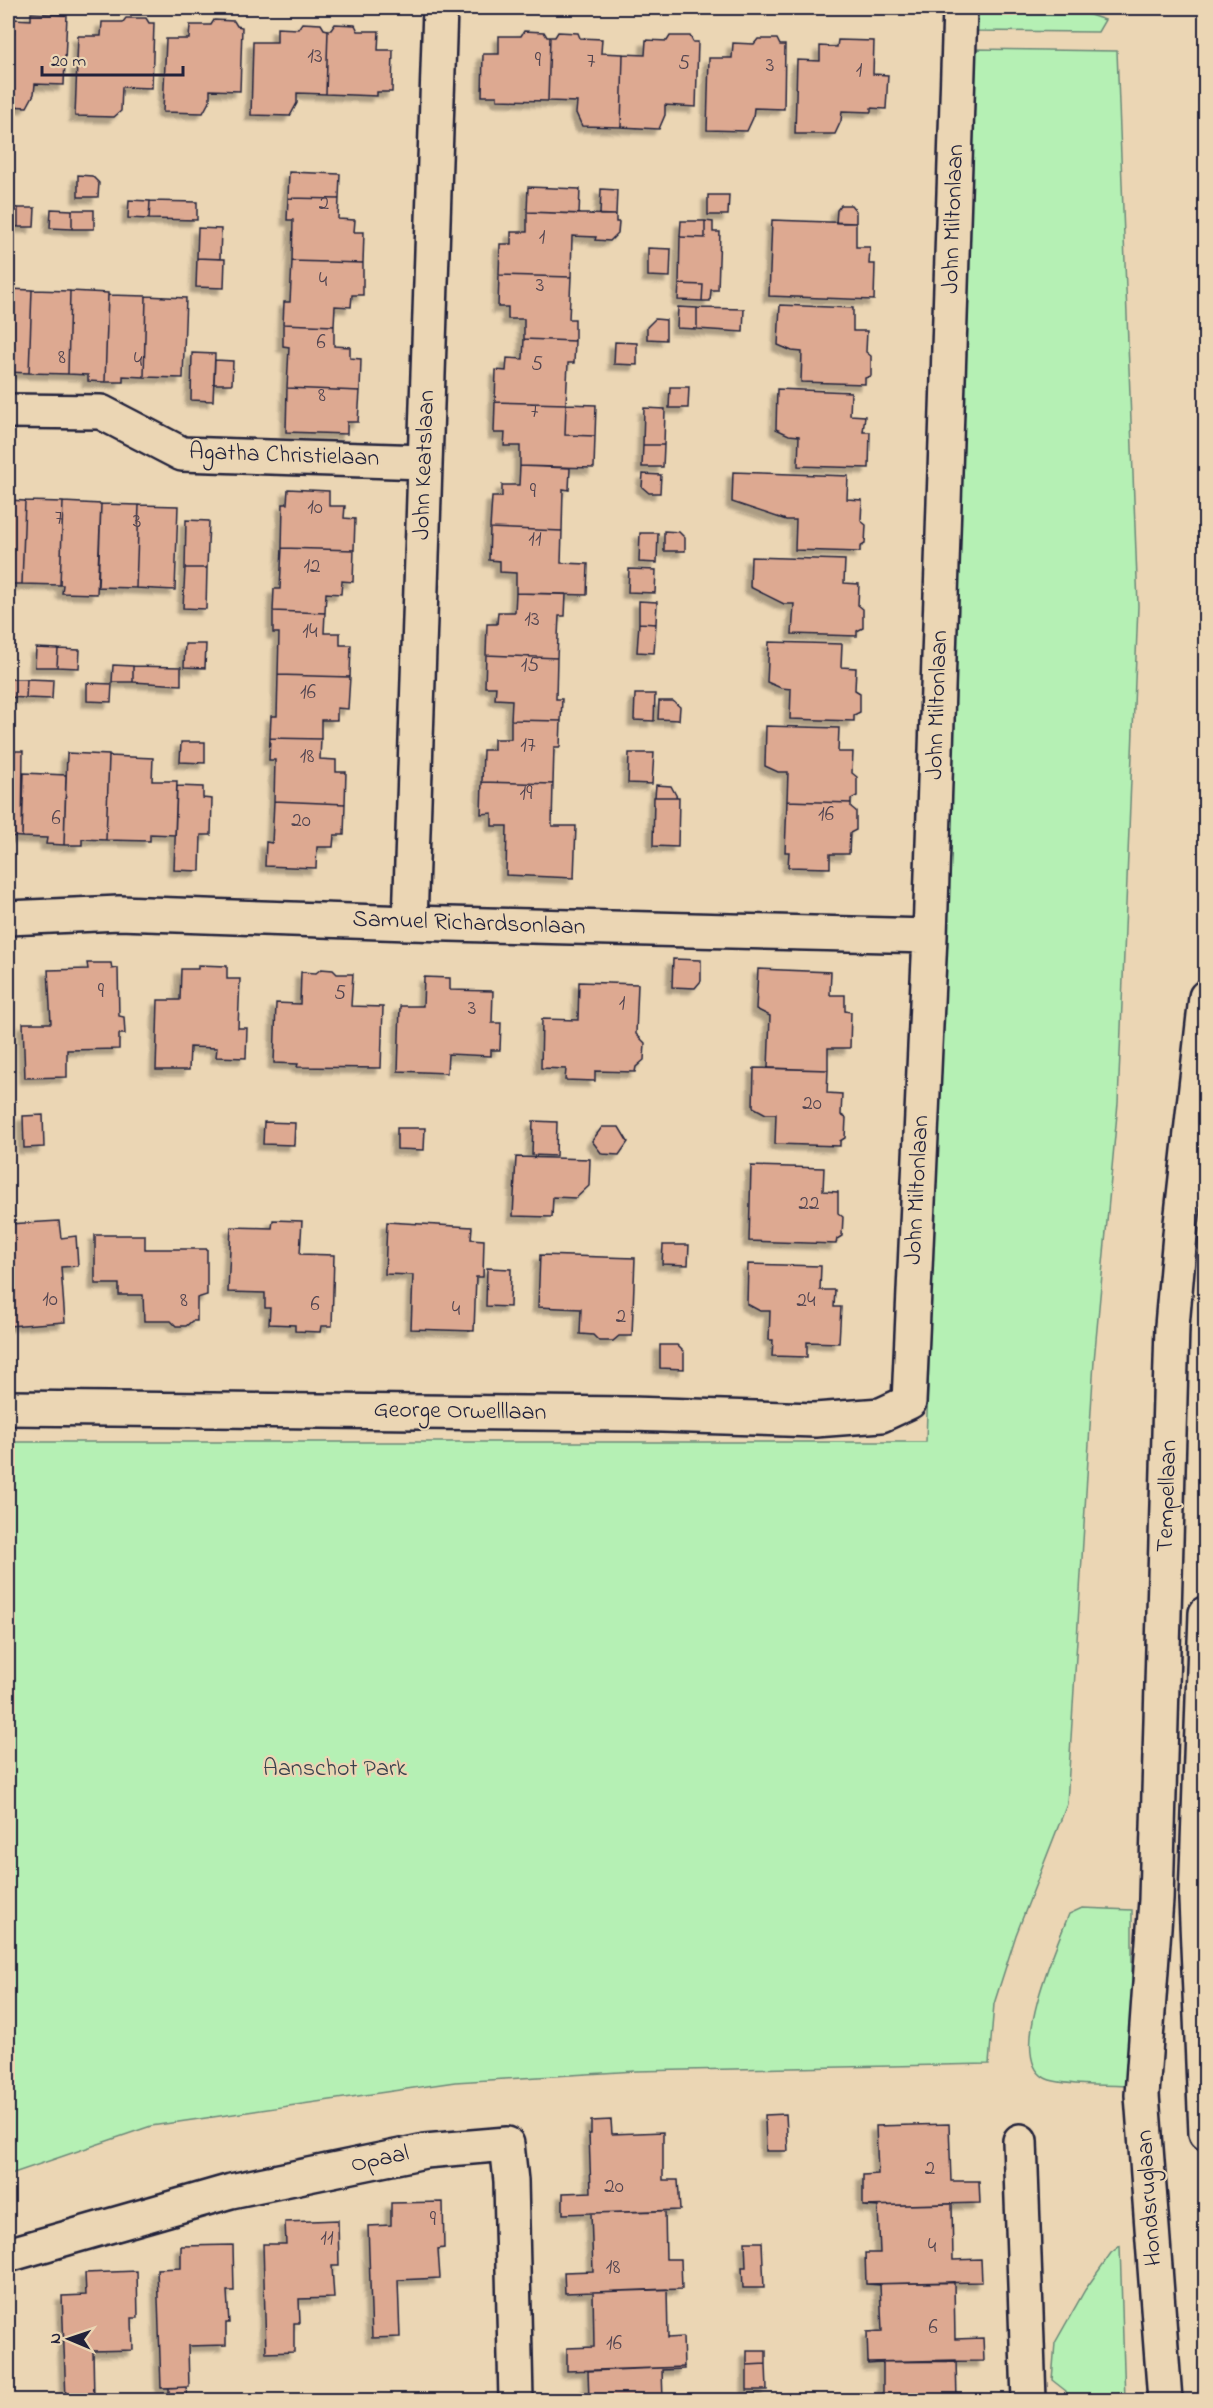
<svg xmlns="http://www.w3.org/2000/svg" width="1213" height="2408" font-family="'Indie Flower',sans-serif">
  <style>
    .green { fill: #b5f0b4; stroke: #6c8978; stroke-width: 1.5 }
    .building { fill: #dda991; stroke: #22223b; stroke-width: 1.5; filter: url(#shadow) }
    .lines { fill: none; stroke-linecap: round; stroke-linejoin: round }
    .street-casing { stroke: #22223b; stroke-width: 38 }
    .secondary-casing { stroke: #22223b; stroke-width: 38 }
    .street { stroke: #ebd6b4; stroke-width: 33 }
    .secondary { stroke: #ebd6b4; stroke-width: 33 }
    .labels { text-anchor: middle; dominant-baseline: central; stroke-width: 4.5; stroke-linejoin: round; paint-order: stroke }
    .number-label { font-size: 21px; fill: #514450 }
    .street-label { font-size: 24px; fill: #22223b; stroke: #ebd6b4 }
    .park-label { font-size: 24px; fill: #38414d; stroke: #ebd6b4 }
  </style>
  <defs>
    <filter id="shadow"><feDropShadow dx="-5.5" dy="5.5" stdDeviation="1.5" flood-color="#0004"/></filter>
  </defs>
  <rect width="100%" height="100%" fill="#ebd6b4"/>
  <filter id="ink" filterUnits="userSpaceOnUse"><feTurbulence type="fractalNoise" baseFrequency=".0167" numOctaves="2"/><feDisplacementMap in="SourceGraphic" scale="12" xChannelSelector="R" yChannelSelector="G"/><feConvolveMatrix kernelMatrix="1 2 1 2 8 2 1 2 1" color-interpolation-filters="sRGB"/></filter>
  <g filter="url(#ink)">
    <path class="green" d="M974 8H1069L1105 20 1098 32 973 31Z
      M974 49 1117 51 1138 606 1118 1103 1094 1361 1067 1804 1016 1935 994 2004 989 2064 636 2071 455 2082 151 2126 8 2175V1442H926Z
      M1082 1908 1132 1910V2086C1113 2085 1060 2086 1045 2078 1006 2057 1057 1945 1069 1914Z
      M1120 2246 1125 2400H1066V2391L1052 2380 1055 2343 1085 2290 1111 2253Z"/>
    <path class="building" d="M31 13 67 15 64 85 35 84 34 94 27 107 8 106V34H14V19L31 20Z
      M126 18H146L149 23H154L152 88 122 87 121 111 114 117 75 116 78 36H101L102 22H123Z
      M214 20 234 21 237 26 242 27 240 91 210 90V100L203 113 163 112 166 39H189L190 25H211Z
      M302 23 321 24 324 29 328 30 326 94 297 93V103L290 116 251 115 253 42H277V28L298 29Z
      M335 24 355 25 358 31H379L378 50H393L392 92H377V96L326 94 328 30H331Z
      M524 31 544 32 547 37H550L548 101 497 100V96H482L483 54H499V36H521Z
      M558 32 578 33 580 38 602 39 601 53 623 54 621 127 582 126 576 113 577 102 548 101 550 37H555Z
      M670 36H690L693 42H698L696 107 665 105V115L659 129 621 127 623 54 645 55 646 40 667 41Z
      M758 39H777L780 45H785L784 109 754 108 753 118 747 131 707 130 709 58H732L733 43 754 44Z
      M838 40 874 41 873 74 888 75 886 109 871 108V112L842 111 841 121 835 134H795L797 60 820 61V46L837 47Z
      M289 172 340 174 339 199 288 198Z
      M78 175 92 176 99 183 98 197H78Z
      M528 187 580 189 579 214 527 212Z
      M601 189 617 190 616 215H600Z
      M708 195H729L728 215H708Z
      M288 198 339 199 338 219 355 220 354 232H364L363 263 292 261 293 220H287Z
      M129 200 150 201 149 219 128 218Z
      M150 201 197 202V220L149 219Z
      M841 205H851L856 211V223H836L837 210Z
      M8 207 18 208V227L8 226Z
      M18 208H35L34 227H18Z
      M51 209 72 210V229L50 228Z
      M72 210H94V229H72Z
      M527 212 616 215V222H619L618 233 610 241 595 240 596 237 572 236 571 277 499 275 500 244H511V232H527Z
      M772 220 856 223V247H870L869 264H875L874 300 769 296Z
      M681 221H705V238L680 237Z
      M705 221 713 222V232H720L718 290H711L710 301H702L703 285 679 284 680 237 705 238Z
      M198 228 221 229 220 259 197 258Z
      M648 248 671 249 670 277 648 276Z
      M197 258 225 259 224 288 196 287Z
      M292 261 363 263V295H352L351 307 335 306 334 326 283 324 284 302H290Z
      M499 275 571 277 569 319H575V341L524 339V319H508V307H498Z
      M679 284 703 285 702 301 678 300Z
      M8 289 32 290 29 373 8 372Z
      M32 290 70 291 68 374 29 373Z
      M70 291 108 293 105 382 88 381V375L68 374Z
      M108 295 146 296 144 377 123 376V382H105Z
      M146 296 186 298 183 378 144 377Z
      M780 305 853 308V331H867L866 352 871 356V376L865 378V384L801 382 802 352 792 351 778 345Z
      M678 307 697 308V329L677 328Z
      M697 308 744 309 743 332 697 329Z
      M655 319 666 320V340L647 339V327Z
      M283 324 334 326V346L350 347V358L361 359 360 391 287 388 289 347 283 346Z
      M524 339 575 341 574 363H568L566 404 495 402 496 370 506 371 507 358 523 359Z
      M615 342 637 343V365L614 364Z
      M192 353 215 354 213 401 191 400Z
      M215 360 233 361 232 384H214Z
      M670 387H689L688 408H669Z
      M287 388 360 391 358 422H347V434L286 432Z
      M777 389 851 392 850 415 865 416 863 432H870L869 468 798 466 799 436 789 435 776 429Z
      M495 402 566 404 565 435 595 436 594 468 520 466V446H504L505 433H494Z
      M566 404 596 405 595 436 565 435Z
      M644 408 665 409 664 445H643Z
      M643 445H664L663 467H642Z
      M520 466 570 468 569 490 563 489 562 531 490 528 492 497H502V485H519Z
      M733 472 848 476 847 499 862 500 861 521 866 525 865 544 860 547V552L795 550 796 520H786L732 502Z
      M643 474 661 475 660 493H649L642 487Z
      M288 489 329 491V506H345L344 518 355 519 354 550 282 548 283 504H287Z
      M8 500 25 501 22 584H8Z
      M25 501 63 502 60 585 22 584Z
      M63 502 101 504 97 594 62 593 63 585H60Z
      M101 504 139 505 136 588 98 587Z
      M139 505 178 506 175 590 136 588Z
      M186 520 209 521 207 568H185Z
      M490 528 562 531 561 563 588 564 587 595 516 593V573L500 572V561L489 560Z
      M664 531 679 532 685 538V551H664Z
      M640 533H658L657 563 639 562Z
      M282 548 354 550 353 582 342 581 341 594 326 593 325 613 273 611 274 589H280Z
      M751 557 845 560 844 583 859 584 858 605 863 609V628L857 631V636L792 634 794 604H784L750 587Z
      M185 568H207L206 609 183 608Z
      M629 569 656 570 655 593 628 592Z
      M516 593 566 594 565 616H559L557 658 486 655 487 624H497L498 612H515Z
      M639 601 657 602 656 624 639 623Z
      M273 611 325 613 324 633H340V645H351L350 677 278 675 279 633H273Z
      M639 623 656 624 654 653 637 652Z
      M769 642 842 644 841 667 856 668 855 690 860 693V712L854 715V721L790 719 791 689 781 688 767 682Z
      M185 644H206L205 668 184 667Z
      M36 648 58 649 57 667H35Z
      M58 649 80 650 79 668 57 667Z
      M486 655 557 658 556 699H562L561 721 511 720 512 700 495 699 496 687H485Z
      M113 665 133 666V682H112Z
      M133 666 181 667V685L133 682Z
      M278 675 350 677 348 709 337 708V720H321V739L270 738 271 716H277Z
      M8 679H27L26 698 8 697Z
      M27 679 53 680 52 699 26 698Z
      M87 683 112 684 111 702 87 701Z
      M635 694H655L654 721 634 720Z
      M659 701H673L680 707 679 720 658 719Z
      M511 720 561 721 560 747H554L553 784 482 782 483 750H494V739H511Z
      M766 726 839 728 838 752H853L852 773 857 777V796L851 799V803L787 801 788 772H778L765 766Z
      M270 738 321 739 320 759 336 760V772H346L345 804 274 801 275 760H269Z
      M181 742H205V763L180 762Z
      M8 751H23L22 837 8 836Z
      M67 753 109 755 106 840 82 839V845H64Z
      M629 753H654L652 784 628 783Z
      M109 756 153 758 152 781H177L175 835 150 834V841L106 840Z
      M24 773 66 775 64 845 46 844 47 838 22 837Z
      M482 782 553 784 552 826H576L574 878 506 875 507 826H492V813L481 814Z
      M656 785 671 786 677 797H655Z
      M177 786 203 787V798L212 799 211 835H201L200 871 174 870Z
      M654 797H679L678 847 653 846Z
      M274 801 345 804 344 835H334L333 847H317L316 868 265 866 266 842 272 843Z
      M787 801 851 803V807L856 811V830L850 833 849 854H830V868L788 867 789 852H785Z
      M673 959 701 960V981L695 988 672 987Z
      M87 963H111L112 969 118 968 119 1016 124 1017 125 1034H119V1049L67 1050V1077L25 1078 23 1023H51L48 970 88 969Z
      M198 965 227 966V979H240L238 1028H247L246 1058 216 1057 217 1048 190 1047 189 1070H156L158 1000H180L181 969H198Z
      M321 969 333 970 337 974H353L351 1006 383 1007 381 1068 297 1067 298 1064 274 1063 276 1003 300 1004 301 972 316 973Z
      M758 969 831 972 830 995H845V1011L851 1012 850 1048H828V1070L768 1068 770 1016 756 1009Z
      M424 977 450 978V990L493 991 492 1023H501L500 1050H491V1056L448 1054 447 1073 398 1071 400 1006H423Z
      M579 982 638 984 636 1034 645 1043 644 1060 636 1067 635 1072 595 1071V1081L565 1080 566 1069 541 1068 542 1019 578 1020Z
      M754 1068 828 1070 827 1093 842 1094 841 1115 846 1118 845 1138 840 1141V1146L775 1144 776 1114H766L753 1107Z
      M43 1115 44 1147 24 1148 23 1116Z
      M533 1121 557 1122 556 1156 532 1155Z
      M264 1122 295 1123 294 1145 263 1144Z
      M602 1127H619L628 1142 619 1155 602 1154 592 1141Z
      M397 1128H425L424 1150 397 1149Z
      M516 1157 590 1159 589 1186 576 1198 553 1197 552 1217 513 1216Z
      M751 1166 824 1168 823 1191 838 1192V1213L843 1217 842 1236 837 1239 836 1244 749 1241Z
      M273 1220 302 1221 300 1254 334 1255 332 1326H321L320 1332 295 1331V1325L269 1324 270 1308H265V1293L228 1292 231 1227 272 1228Z
      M59 1221 61 1238 76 1236 78 1266 61 1267 65 1322 8 1326V1224Z
      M387 1222 472 1227 471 1239 484 1240 483 1277H476L474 1331 411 1329 413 1275 385 1274Z
      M95 1235H145V1249H207V1295L197 1298V1321H192L186 1326H176L171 1321H144L143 1295H119V1284H95Z
      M663 1245H689L688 1265 662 1264Z
      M540 1255 635 1258 632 1336H619L613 1341H599L593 1335 580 1334 581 1309 538 1307Z
      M748 1264 821 1266 820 1290H835L834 1307H841L839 1343 807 1342V1357L772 1356 773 1340H769L770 1311H760L747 1304Z
      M487 1268 511 1269 510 1307 486 1306Z
      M660 1345H677L684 1352V1369L660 1368Z
      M786 2114 788 2151H766L765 2115Z
      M611 2120 612 2134 663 2132V2180H678L680 2210 563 2214V2193L591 2192 589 2134H591V2121Z
      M949 2124 951 2181H979L980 2203 863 2206V2175L878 2174 876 2126Z
      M443 2202 444 2248 438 2249 440 2278 398 2280 400 2337 372 2338 368 2226 391 2225V2203Z
      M952 2204 953 2260 981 2259 982 2282 866 2284 865 2253H880L878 2207 863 2206Z
      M665 2211 666 2259H681L682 2289 565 2293 564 2272 593 2271 591 2213Z
      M338 2220 339 2266H332L334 2298 299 2299 300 2323H294V2352L266 2353 263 2244H286L285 2222Z
      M745 2242H762L764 2288H743L742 2267H746Z
      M233 2245 234 2291H227L229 2323H226V2345L188 2346 189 2387 161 2388 157 2269 181 2268V2246Z
      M137 2271 138 2318H132L133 2350 93 2351 94 2400H66L62 2296 86 2295 85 2273Z
      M954 2282 955 2339 983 2338 984 2361 868 2362 867 2332 882 2331 880 2285 866 2284Z
      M667 2289 668 2338 683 2337 684 2367 567 2371V2348L594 2347 593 2292Z
      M747 2351H766V2364L747 2365Z
      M956 2360 957 2400H883V2363L868 2364V2362Z
      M766 2364 767 2390H747V2365Z
      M684 2367V2369L662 2370 663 2400H589L588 2371Z
      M186 2387 187 2396 169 2397V2388Z"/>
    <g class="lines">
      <defs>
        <path id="street" d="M8 411 101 412 182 454 425 462
          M8 918 119 913 410 923 930 936
          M410 923 440 8
          M8 1408 631 1414 815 1420 881 1415 909 1402 930 936 960 8
          M1020 2141 1029 2400
          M8 2255 231 2191 425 2151 507 2144 511 2181 516 2400"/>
        <path id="secondary" d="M1206 1613 1196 1900 1206 2133
          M1165 2400 1142 2095 1156 1900 1172 1326 1181 1223 1206 997"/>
      </defs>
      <use href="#street" class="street-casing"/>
      <use href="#secondary" class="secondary-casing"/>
      <use href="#street" class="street"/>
      <use href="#secondary" class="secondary"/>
    </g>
  </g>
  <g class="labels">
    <g class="number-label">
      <text x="315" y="57">13</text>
      <text x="538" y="61">9</text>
      <text x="591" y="62">7</text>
      <text x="684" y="64">5</text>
      <text x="770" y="66">3</text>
      <text x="859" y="71">1</text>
      <text x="324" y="204">2</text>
      <text x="542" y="238">1</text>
      <text x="323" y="281">4</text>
      <text x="540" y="286">3</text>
      <text x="321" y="343">6</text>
      <text x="62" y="358">8</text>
      <text x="138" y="361">4</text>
      <text x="537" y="365">5</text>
      <text x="322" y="396">8</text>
      <text x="534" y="412">7</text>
      <text x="533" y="492">9</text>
      <text x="315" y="508">10</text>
      <text x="59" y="519">7</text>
      <text x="137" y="522">3</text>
      <text x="535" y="540">11</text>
      <text x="312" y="567">12</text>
      <text x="532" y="620">13</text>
      <text x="310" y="632">14</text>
      <text x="530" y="666">15</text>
      <text x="308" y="693">16</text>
      <text x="528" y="746">17</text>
      <text x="307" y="757">18</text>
      <text x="526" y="794">19</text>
      <text x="826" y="815">16</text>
      <text x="56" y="819">6</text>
      <text x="301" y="821">20</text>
      <text x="101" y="992">9</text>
      <text x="340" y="994">5</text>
      <text x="622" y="1004">1</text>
      <text x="472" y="1009">3</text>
      <text x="812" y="1104">20</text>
      <text x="809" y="1204">22</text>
      <text x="50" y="1300">10</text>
      <text x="184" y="1301">8</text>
      <text x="806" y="1301">24</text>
      <text x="315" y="1305">6</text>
      <text x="456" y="1310">4</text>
      <text x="621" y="1317">2</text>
      <text x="930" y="2169">2</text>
      <text x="614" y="2187">20</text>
      <text x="433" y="2220">9</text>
      <text x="327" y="2239">11</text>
      <text x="932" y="2247">4</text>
      <text x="613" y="2268">18</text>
      <text x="933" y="2328">6</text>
      <text x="614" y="2344">16</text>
    </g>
    <g class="street-label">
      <text transform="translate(954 219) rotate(-88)">John Miltonlaan</text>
      <text transform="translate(284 456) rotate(2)">Agatha Christielaan</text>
      <text transform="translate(425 465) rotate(-88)">John Keatslaan</text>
      <text transform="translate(938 705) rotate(-88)">John Miltonlaan</text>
      <text transform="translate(469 924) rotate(2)">Samuel Richardsonlaan</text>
      <text transform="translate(918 1190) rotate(-87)">John Miltonlaan</text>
      <text transform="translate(460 1412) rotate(1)">George Orwelllaan</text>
      <text transform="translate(1168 1496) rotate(-88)">Tempellaan</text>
      <text transform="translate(380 2160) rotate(-12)">Opaal</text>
      <text transform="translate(1150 2198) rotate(-94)">Hondsruglaan</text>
    </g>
    <g class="park-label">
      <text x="335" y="1769">Aanschot Park</text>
    </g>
  </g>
  <rect width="1213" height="2408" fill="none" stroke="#ebd6b4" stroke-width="30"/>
  <rect x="15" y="15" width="1183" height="2378" fill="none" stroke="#22223b" stroke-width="2" filter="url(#ink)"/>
  <g transform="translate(69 2339) rotate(272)" stroke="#ebd6b4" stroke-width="4.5" paint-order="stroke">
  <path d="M0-4.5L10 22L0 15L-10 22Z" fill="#22223b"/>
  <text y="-9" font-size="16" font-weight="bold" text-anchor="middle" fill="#22223b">N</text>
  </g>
  <path d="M42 66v9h141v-9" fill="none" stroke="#22223b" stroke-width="3"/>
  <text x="51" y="66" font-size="18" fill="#22223b" stroke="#ebd6b4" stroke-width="4.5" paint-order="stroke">20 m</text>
</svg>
